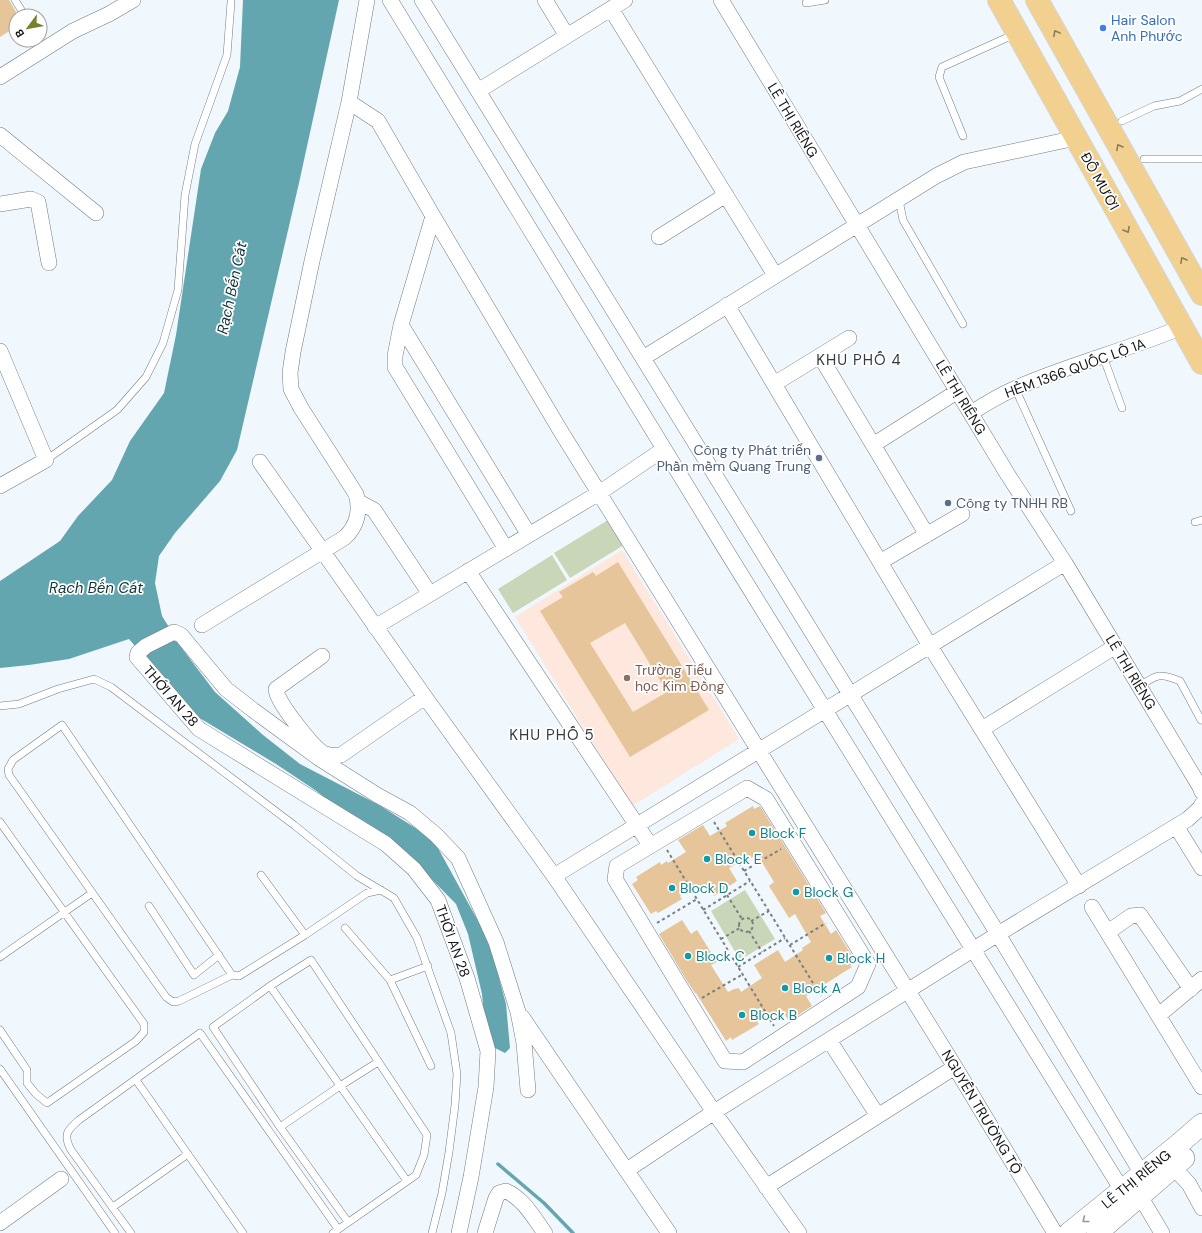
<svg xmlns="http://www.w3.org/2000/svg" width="1202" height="1233" font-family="'DM Sans',sans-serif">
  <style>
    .education { fill: #fee7dc }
    .green { fill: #c9d6b8 }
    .water { fill: #64a6af }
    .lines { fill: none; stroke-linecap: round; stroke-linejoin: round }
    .stream { stroke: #64a6af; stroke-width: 3.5 }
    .building { fill: #e5c599; fill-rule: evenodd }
    .lane-casing { stroke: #757b80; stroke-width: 8 }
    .street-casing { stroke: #757b80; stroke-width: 16 }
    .secondary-casing { stroke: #757b80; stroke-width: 22 }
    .highway-casing { stroke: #d4d5d5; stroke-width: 24 }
    .path { stroke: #7a7f82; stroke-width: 2; stroke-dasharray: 3 3; stroke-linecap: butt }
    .lane { stroke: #fff; stroke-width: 7 }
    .street { stroke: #fff; stroke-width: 15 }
    .secondary { stroke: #fff; stroke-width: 21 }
    .highway { stroke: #f2d190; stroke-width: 22 }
    .oneway { stroke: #8d7c59 }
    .oneway2 { stroke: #949596 }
    .shop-dot { fill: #3f7fe0; stroke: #fff; stroke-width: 1.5 }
    .service-dot { fill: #5c6f8a; stroke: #fff; stroke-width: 1.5 }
    .education-dot { fill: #8d6e63; stroke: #fff; stroke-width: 1.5 }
    .culture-dot { fill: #0f9aa8; stroke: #fff; stroke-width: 1.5 }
    .labels { text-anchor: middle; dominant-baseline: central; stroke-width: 3.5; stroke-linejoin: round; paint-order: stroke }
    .shop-label { font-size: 14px; fill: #366cbe; stroke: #fff; text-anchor: start }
    .street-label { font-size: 14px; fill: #121416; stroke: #fff }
    .service-label { font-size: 14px; fill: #4e5e75; stroke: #fff; text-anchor: end }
    .education-label { font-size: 14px; fill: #785e54; stroke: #fff; text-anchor: start }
    .culture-label { font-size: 14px; fill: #0d838f; stroke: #fff; text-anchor: start }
    .water-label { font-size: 15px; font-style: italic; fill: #113337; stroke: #fff }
    .neighbourhood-label { font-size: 15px; letter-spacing: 1px; fill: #343a3e; stroke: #fff }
  </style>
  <rect width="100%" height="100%" fill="#f0f7fd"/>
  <path class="education" d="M622 550 739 739 632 806 515 617Z"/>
  <path class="green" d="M608 520 624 545 570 578 554 553Z
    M552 555 567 580 513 613 498 589Z
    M745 890 775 939 740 960 711 911Z"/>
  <path class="water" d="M243 0H339L299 183 237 450 220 481 175 533 159 556 155 583 162 616 184 651 215 692 263 735 300 764 379 805 433 839 489 941 506 1004 510 1048 505 1053 495 1048 485 1026 482 994 468 934 456 904 398 845 363 827 315 790 276 764 193 714 129 639 69 659 29 665 0 668V581L60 541 78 516 112 480 130 441 164 393 176 335 201 169 215 133 228 111 240 67Z"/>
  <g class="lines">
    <path class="stream" d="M498 1164 544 1203 573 1233"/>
  </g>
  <path class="building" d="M0 0H9L16 12V27L0 37Z
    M618 562 709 710 630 757 540 611 563 597 559 592 593 572 596 576ZM625 623 667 692 633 712 590 643Z
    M753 806 754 809 760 806 826 913 820 916 831 934 836 930 856 962 850 966 852 967 806 996 812 1006 789 1021 782 1010 776 1014 774 1012 757 1022 759 1024 732 1040 731 1037 726 1041 696 993H695L687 981 659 934 682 920 691 934 697 930 717 962 711 965 728 992 734 989 739 988 741 992 762 978 754 965 778 950 785 962 803 950 802 948 811 942 795 914 789 918 769 886 774 882 757 854 751 858 750 856 729 868 737 881 714 896 706 884 701 887 699 885 680 896 682 899 658 913 656 911 651 914 632 884 638 880 636 877 660 862 661 865 667 861 668 863 686 852 678 840 703 825 710 836 727 826 725 823Z"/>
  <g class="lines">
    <defs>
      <path id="lane" d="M15 0 25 16
        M806 3 825 0
        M1122 121 1154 106 1180 101 1202 89
        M963 136 939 77 942 67 1015 34
        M1144 159H1202
        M899 200 903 220 963 324
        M1103 356 1122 408
        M1015 388 1071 511
        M46 460 117 410 146 377 163 343 178 290 185 195 195 144 227 55 231 2
        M1195 522 1202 520
        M1140 686C1157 674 1160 673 1180 681L1201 720
        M0 706 19 704 58 689 94 679 111 687 294 825 357 876 394 898 417 938 451 1033 457 1074 455 1105 449 1152 442 1193 432 1233
        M0 822 144 1024V1032L136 1041 47 1103 36 1094 27 1083V1070L0 1030
        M261 875 305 935
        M149 906 194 975 219 955
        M345 928 390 980 428 966
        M0 957 92 893
        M232 975 179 1001 173 1002 166 997 9 775 8 769 13 760 62 725 232 975 239 976 305 935 367 893 381 890
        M390 980 431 1066
        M270 986 407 1181
        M0 1069 115 1233
        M136 1080 243 1233
        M280 1127 340 1086 378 1062
        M113 1207 188 1154
        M131 1233 71 1150C63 1135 67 1130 79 1120L200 1033 338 1229
        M333 1233 416 1175 424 1155 427 1135 311 960 270 986 213 1027 280 1127 348 1222"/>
      <path id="street" d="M390 0C632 398 875 795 1122 1190
        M422 0 998 934 1142 1174
        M545 0 567 36
        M721 0 1008 475 1065 563 1200 787 1202 792
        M611 9 775 275
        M0 77 73 31 109 14 133 0
        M478 91 625 0
        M349 102 378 121 433 216 560 430 955 1067 1055 1233
        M0 135 96 213
        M0 204 31 199 38 202 49 263
        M433 216 401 325 395 356V367L506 549
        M659 237 726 195
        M727 305 930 646 1079 886
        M401 325 529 535
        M0 351 46 460 0 486
        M820 356 927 535
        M643 358 936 176 964 162 1076 138
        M774 384 849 338
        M971 413C985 404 1000 395 1016 388 1070 364 1128 350 1182 327
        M873 445 958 391
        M260 462 425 697 554 876 714 1112 799 1233
        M359 502 374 510 430 594
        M880 562 962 514
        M468 571 650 845
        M202 625 344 538C357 527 361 510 356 494L301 408 291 389 290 373 293 352 312 261 349 102 367 0
        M375 627 599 493 664 449
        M322 656 276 689C275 700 313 747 323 753 329 756 335 756 341 755L425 697
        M982 729 1116 646
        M747 788 766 799 868 964 858 987 743 1062 725 1061 615 879 617 866Z
        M1176 826 1202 868
        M554 876 1065 563
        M1092 907 1202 1087
        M1108 932 1131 916 1140 915 1191 989
        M1159 1015 1202 979
        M522 1017 669 1233
        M829 1040 878 1116
        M1173 1167 1189 1184 1202 1208
        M627 1170 714 1112 998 934 1188 819 1200 808 1202 804
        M766 1187 955 1067
        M1140 1196 1162 1233
        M0 1223 61 1179
        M459 1233 471 1177 486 1087 488 1051 467 978 438 900 414 869 386 844 199 729 137 657 138 653 146 646 174 632 181 635 226 689 253 710 320 759 377 795 410 813 436 835 458 858 496 942 518 1012 524 1043 528 1090
        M485 1233 496 1198 499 1193 506 1191C524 1199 533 1217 545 1233"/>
      <path id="secondary" d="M1069 1233 1179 1144 1202 1124
        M1097 1233 1184 1158"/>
      <path id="highway" d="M999 0 1202 363
        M1037 0 1202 294"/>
    </defs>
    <use href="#lane" class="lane-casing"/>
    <use href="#street" class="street-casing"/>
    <use href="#secondary" class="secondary-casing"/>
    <use href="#highway" class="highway-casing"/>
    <path class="path" d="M714 822 821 996
      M667 850 774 1026
      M744 871 781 849
      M727 895 742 919
      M703 910 750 881
      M739 925a7 7 0 1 1 14 0a7 7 0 1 1-14 0Z
      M751 921 769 911
      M657 923 697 899
      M749 931 762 952
      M721 939 740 928
      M790 945 826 923
      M738 967 785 938
      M702 998 743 974"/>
    <use href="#lane" class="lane"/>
    <use href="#street" class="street"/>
    <use href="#secondary" class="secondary"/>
    <use href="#highway" class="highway"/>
  </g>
  <defs><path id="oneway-chevron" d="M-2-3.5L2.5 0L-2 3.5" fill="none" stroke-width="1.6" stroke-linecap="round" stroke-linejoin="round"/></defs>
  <g class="oneway">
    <use href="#oneway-chevron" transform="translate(1056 33) rotate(-119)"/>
    <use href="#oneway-chevron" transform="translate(1119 147) rotate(-119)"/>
    <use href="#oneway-chevron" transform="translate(1127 230) rotate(61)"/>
    <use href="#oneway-chevron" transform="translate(1183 260) rotate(-119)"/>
  </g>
  <use class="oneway2" href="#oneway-chevron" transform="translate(1085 1220) rotate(141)"/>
  <circle class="shop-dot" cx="1103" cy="28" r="4"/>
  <g class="service-dot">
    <circle cx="819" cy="458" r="4"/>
    <circle cx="948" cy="503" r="4"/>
  </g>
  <circle class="education-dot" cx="627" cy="678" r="4"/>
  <g class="culture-dot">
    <circle cx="752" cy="833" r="4"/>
    <circle cx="707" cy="859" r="4"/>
    <circle cx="672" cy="888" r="4"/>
    <circle cx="796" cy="892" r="4"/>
    <circle cx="688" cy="956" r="4"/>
    <circle cx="829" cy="958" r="4"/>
    <circle cx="785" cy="988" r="4"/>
    <circle cx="742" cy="1015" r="4"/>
  </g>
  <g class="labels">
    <g class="shop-label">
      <text x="1111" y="20">Hair Salon<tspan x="1111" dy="16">Anh Phước</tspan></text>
    </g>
    <g class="street-label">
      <text transform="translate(793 120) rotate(59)">LÊ THỊ RIÊNG</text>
      <text transform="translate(1100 181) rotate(61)">ĐỖ MƯỜI</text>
      <text transform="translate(1075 368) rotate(-20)">HẺM 1366 QUỐC LỘ 1A</text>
      <text transform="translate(961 397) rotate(59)">LÊ THỊ RIÊNG</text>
      <text transform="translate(1131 672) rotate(59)">LÊ THỊ RIÊNG</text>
      <text transform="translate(171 696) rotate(49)">THỚI AN 28</text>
      <text transform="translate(453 941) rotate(70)">THỚI AN 28</text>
      <text transform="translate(982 1112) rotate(59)">NGUYỄN TRƯỜNG TỘ</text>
      <text transform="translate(1136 1179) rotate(-39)">LÊ THỊ RIÊNG</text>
    </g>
    <g class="service-label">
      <text x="811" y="450">Công ty Phát triển<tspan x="811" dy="16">Phần mềm Quang Trung</tspan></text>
      <text x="956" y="503" text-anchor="start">Công ty TNHH RB</text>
    </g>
    <g class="education-label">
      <text x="635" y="670">Trường Tiểu<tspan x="635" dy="16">học Kim Đồng</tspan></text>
    </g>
    <g class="culture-label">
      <text x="760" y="833">Block F</text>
      <text x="715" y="859">Block E</text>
      <text x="680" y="888">Block D</text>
      <text x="804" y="892">Block G</text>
      <text x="696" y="956">Block C</text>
      <text x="837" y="958">Block H</text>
      <text x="793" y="988">Block A</text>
      <text x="750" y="1015">Block B</text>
    </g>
    <g class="water-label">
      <text transform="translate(232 288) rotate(-78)">Rạch Bến Cát</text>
      <text x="96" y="588">Rạch Bến Cát</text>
    </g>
    <g class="neighbourhood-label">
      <text x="859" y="360">KHU PHỐ 4</text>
      <text x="552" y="735">KHU PHỐ 5</text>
    </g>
  </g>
  <g transform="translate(28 28) rotate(238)"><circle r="19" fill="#ffffff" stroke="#a0a1a2"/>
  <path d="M0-3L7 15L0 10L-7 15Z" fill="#77812d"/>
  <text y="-6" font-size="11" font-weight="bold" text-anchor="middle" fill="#121416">B</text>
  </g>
</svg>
